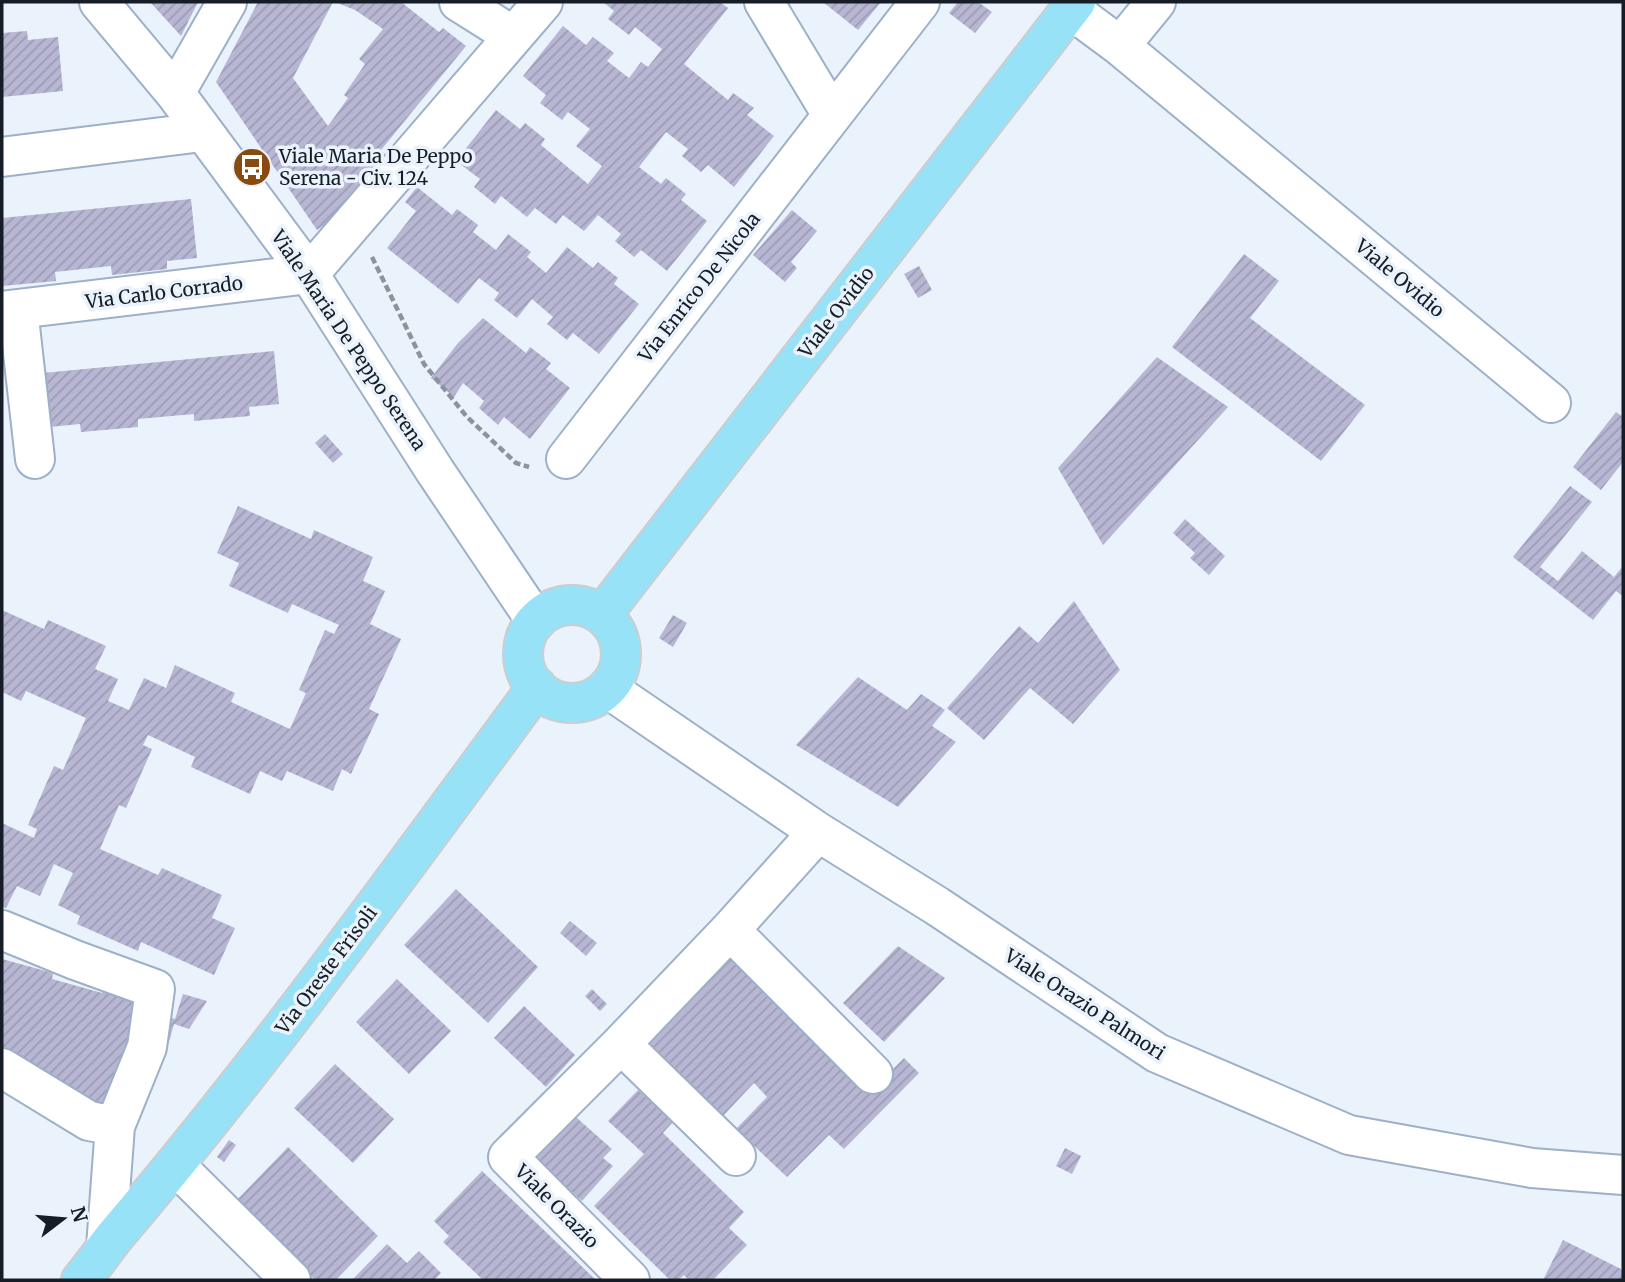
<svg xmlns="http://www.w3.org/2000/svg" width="1625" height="1282" font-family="Merriweather,serif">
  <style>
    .building { fill: url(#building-hatch) }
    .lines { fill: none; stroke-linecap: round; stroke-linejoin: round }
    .minor-casing { stroke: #9db0c8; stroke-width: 42 }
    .major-casing { stroke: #cccdcf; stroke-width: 42 }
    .path { stroke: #8c939d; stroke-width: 4.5; stroke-dasharray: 7 3.5; stroke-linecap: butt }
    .minor { stroke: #fff; stroke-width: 38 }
    .major { stroke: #98e2f8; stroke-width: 38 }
    .labels { text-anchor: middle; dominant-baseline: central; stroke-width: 7; stroke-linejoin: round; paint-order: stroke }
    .poi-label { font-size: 19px; fill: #161d26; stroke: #eaf2fc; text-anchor: start }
    .street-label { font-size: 19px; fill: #161d26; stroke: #eaf2fc }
  </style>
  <defs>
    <pattern id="building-hatch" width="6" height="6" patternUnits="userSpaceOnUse" patternTransform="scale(1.75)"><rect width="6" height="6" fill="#b7b6d3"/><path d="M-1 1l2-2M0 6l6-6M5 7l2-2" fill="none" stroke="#9d9cb5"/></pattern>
  </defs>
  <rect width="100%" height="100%" fill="#eaf2fc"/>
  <path class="building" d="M150 2H198L181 36Z
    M258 2H333L293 78 328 126 348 98 344 95 365 64 359 59 383 29 355 10 335 2H401L439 32 443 28 466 46 381 150 386 155 340 214 317 230 216 82Z
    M603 2H720L728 8 684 64 728 100 733 93 754 108 747 115 774 136 734 187 708 165 701 172 682 156 688 149 666 132 639 167 661 184 666 178 686 194 681 200 707 221 667 271 641 250 634 257 615 241 621 234 598 215 584 231 563 215 556 224 535 208 527 217 501 196 495 204 474 187 480 179 456 161 496 110 520 129 525 123 545 139 541 145 588 184 602 166 576 146 590 129 568 112 562 120 540 103 546 95 523 76 563 26 586 45 593 37 614 53 607 61 629 78 641 62 648 67 662 49 635 27 629 35 608 19 614 11Z
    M823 2H881L858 30Z
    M958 2H978L992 12 975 33 949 13Z
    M27 31 28 40 58 37 63 91 2 97V33Z
    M417 187 452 215 457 209 478 225 473 232 496 250 508 234 531 252 527 257 546 273 567 247 593 268 598 262 618 278 614 284 639 304 599 354 573 333 567 340 547 324 553 317 532 299 517 318 494 300 499 293 479 278 458 304 387 248 416 211 405 202Z
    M191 199 197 258 167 261V269L112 275 111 266 55 272 56 281 2 286V218Z
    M792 210 817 231 791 262 797 268 785 282 753 255Z
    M1244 254 1279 281 1250 318 1365 405 1321 461 1172 347Z
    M919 266 932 290 918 298 904 274Z
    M483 318 526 353 530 347 551 363 546 369 570 388 530 439 504 417 498 425 479 408 484 401 463 383 454 397 431 378 458 343Z
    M274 351 279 404 249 407 250 416 194 421V414L138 419V427L81 432 80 424 49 427 43 373Z
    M1157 357 1228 407 1103 545 1058 468Z
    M1616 412 1623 417V462L1601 490 1573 467Z
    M325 434 343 454 333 463 315 443Z
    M1570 486 1592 502 1540 567 1558 581 1582 551 1614 577 1623 566V596L1616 591 1593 620 1513 557Z
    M238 506 311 539 314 530 373 557 363 581 385 591 370 624 401 639 369 709 379 714 351 774 342 769 333 791 287 771 282 781 260 771 250 794 191 767 195 757 148 735 143 745 152 749 126 808 119 805 100 849 158 875 162 868 222 895 212 918 235 928 214 975 141 942 138 951 77 924 80 916 58 905 73 873 54 864 40 896 17 886 6 908 2 906V823L34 838 37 829 28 825 54 766 63 770 86 718 26 691 21 701 2 692V610L44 629 48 620 106 646 95 669 118 679 108 701 129 710 144 678 166 688 175 665 235 693 231 702 290 729 306 693 299 690 325 630 334 634 339 625 292 604 288 613 229 586 239 563 217 553Z
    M1185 519 1225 556 1209 575 1190 558 1195 553 1173 533Z
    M1074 601 1120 670 1073 724 1030 688 984 740 947 708 1019 626 1038 643Z
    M673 615 687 623 673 647 659 638Z
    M858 677 907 710 921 694 945 710 932 726 956 742 898 807 796 745Z
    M456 889 538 967 488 1023 404 945Z
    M570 921 597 943 586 956 560 933Z
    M898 946 945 978 884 1042 843 1003Z
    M723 952 871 1091 904 1058 919 1073 844 1149 829 1135 787 1177 736 1129 767 1097 754 1083 723 1116 640 1038Z
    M2 959 53 973 52 979 102 993 103 990 142 1000 161 1015 175 1019 183 994 207 1001 189 1029 174 1024 166 1052 147 1047 115 1111 73 1099 2 1058Z
    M397 979 451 1031 409 1074 356 1022Z
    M592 989 607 1004 600 1011 585 996Z
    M524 1006 575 1055 546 1087 494 1038Z
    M335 1064 394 1119 353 1163 294 1108Z
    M638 1090 673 1122 663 1133 744 1212 729 1228 747 1245 713 1280H689L684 1275 678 1280H670L594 1206 644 1154 608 1121Z
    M569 1111 612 1149 603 1158 613 1166 582 1201 530 1155Z
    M229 1140 236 1145 224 1162 217 1157Z
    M288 1147 378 1236 336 1280H315L234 1203Z
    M1065 1148 1081 1156 1072 1174 1056 1166Z
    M482 1171 596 1280H483L443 1242 449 1236 434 1221Z
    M1563 1240 1623 1270V1280H1543Z
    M387 1244 407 1263 419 1251 441 1273 434 1280H352Z"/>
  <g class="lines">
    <defs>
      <path id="minor" d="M99 2 175 93 309 274 435 471 536 621
        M459 2 513 36
        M764 2 832 115
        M1070 9 1120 46 1156 2
        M1120 46 1551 403
        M175 93 227 2
        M2 157 202 132
        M18 309 35 459
        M2 311 309 274 543 2
        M566 459 920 2
        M607 688 818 832 937 906 1157 1053 1349 1135 1532 1168 1623 1175
        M2 930 75 960 155 989 147 1047 115 1126
        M730 930 873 1074
        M621 1044 736 1156
        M2 1068 89 1121 115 1126 106 1247
        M175 1165 291 1280
        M630 1280 508 1157 621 1044 730 930 818 832"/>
      <path id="major" d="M523 654a49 49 0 1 1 98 0a49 49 0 1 1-98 0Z
        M602 615 1076 2
        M81 1280C95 1264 106 1246 120 1230 268 1056 401 871 537 687"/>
    </defs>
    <use href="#minor" class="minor-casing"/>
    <use href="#major" class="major-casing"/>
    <path class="path" d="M372 257 424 364 467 417 516 463 529 467"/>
    <use href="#minor" class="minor"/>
    <use href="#major" class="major"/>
  </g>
  <defs>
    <symbol id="bus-disc" viewBox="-11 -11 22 22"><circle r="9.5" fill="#884a0e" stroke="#eaf2fc"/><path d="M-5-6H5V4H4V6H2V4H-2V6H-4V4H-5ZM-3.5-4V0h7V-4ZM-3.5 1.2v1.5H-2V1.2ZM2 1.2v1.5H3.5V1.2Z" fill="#fff"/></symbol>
  </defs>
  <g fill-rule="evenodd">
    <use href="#bus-disc" x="230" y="145" width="44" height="44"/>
  </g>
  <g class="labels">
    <g class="poi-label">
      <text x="279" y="156">Viale Maria De Peppo<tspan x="279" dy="22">Serena - Civ. 124</tspan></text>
    </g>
    <g class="street-label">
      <text transform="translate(1400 278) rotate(40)">Viale Ovidio</text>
      <text transform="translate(699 287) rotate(-52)">Via Enrico De Nicola</text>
      <text transform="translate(164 292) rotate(-7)">Via Carlo Corrado</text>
      <text transform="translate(836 312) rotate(-52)">Viale Ovidio</text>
      <text transform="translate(349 340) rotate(56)">Viale Maria De Peppo Serena</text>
      <text transform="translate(326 970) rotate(-53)">Via Oreste Frisoli</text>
      <text transform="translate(1085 1004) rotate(33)">Viale Orazio Palmori</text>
      <text transform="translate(557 1206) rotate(45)">Viale Orazio</text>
    </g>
  </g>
  <rect width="1625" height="1282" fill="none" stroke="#161d26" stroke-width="7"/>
  <g transform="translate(63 1219) rotate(74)" stroke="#eaf2fc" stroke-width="5" paint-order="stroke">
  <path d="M0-5L12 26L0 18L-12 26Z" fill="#161d26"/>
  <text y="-10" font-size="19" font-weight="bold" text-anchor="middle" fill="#161d26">N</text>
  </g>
</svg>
